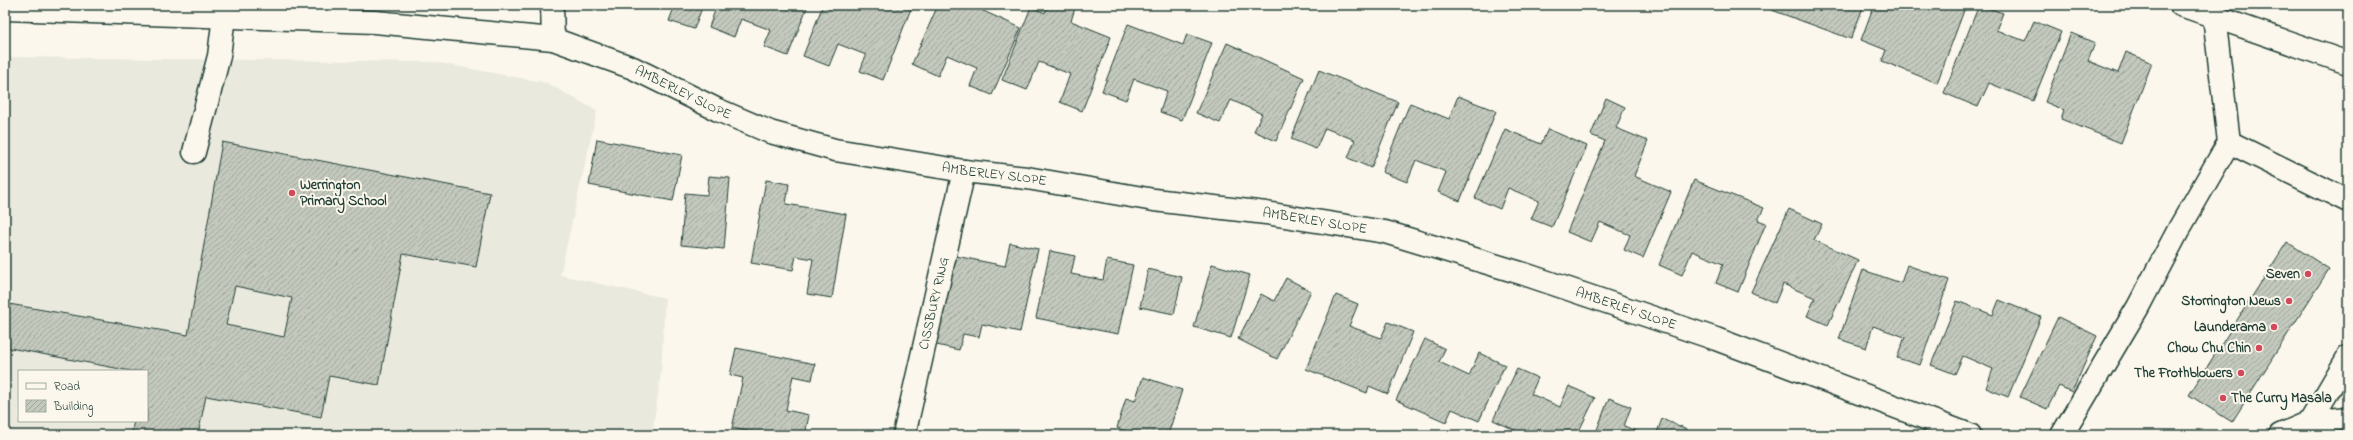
<svg xmlns="http://www.w3.org/2000/svg" width="2353" height="440" font-family="'Indie Flower',sans-serif">
  <style>
    .built { fill: #eae9de; fill-rule: evenodd }
    .building { fill: url(#building-hatch); stroke: #1f3d34; fill-rule: evenodd }
    .lines { fill: none; stroke-linecap: round; stroke-linejoin: round }
    .minor-casing { stroke: #1f3d34; stroke-width: 25 }
    .minor { stroke: #fbf7ec; stroke-width: 22 }
    .poi-dot { fill: #d1495b; stroke: #fbf7ec; stroke-width: 1.5 }
    .labels { text-anchor: middle; dominant-baseline: central; stroke-width: 4; stroke-linejoin: round; paint-order: stroke }
    .street-label { font-size: 14px; fill: #1f3d34; stroke: #fbf7ec }
    .poi-label { font-size: 14px; font-weight: bold; fill: #1f3d34; stroke: #fbf7ec; text-anchor: end }
  </style>
  <defs>
    <pattern id="building-hatch" width="6" height="6" patternUnits="userSpaceOnUse"><rect width="6" height="6" fill="#c4c9be"/><path d="M-1 1l2-2M0 6l6-6M5 7l2-2" fill="none" stroke="#9fa49b"/></pattern>
  </defs>
  <rect width="100%" height="100%" fill="#fbf7ec"/>
  <filter id="ink" filterUnits="userSpaceOnUse"><feTurbulence type="fractalNoise" baseFrequency=".025" numOctaves="2"/><feDisplacementMap in="SourceGraphic" scale="8" xChannelSelector="R" yChannelSelector="G"/><feConvolveMatrix kernelMatrix="1 2 1 2 8 2 1 2 1" color-interpolation-filters="sRGB"/></filter>
  <g filter="url(#ink)">
    <path class="built" d="M5 57 434 62 547 83 597 111 560 275 665 298 661 373 652 435H5ZM19 371H147V421H19Z"/>
    <path class="building" d="M675 5H703L694 29 669 21Z
      M717 5H808L788 56 764 47 771 30 741 19 734 37 709 27Z
      M823 5 912 6 883 80 860 71 866 55 838 44 829 66 803 56Z
      M938 5H982L979 9 1021 28 992 95 970 86 977 68 947 55 938 76 912 64Z
      M1048 5H1076L1071 21 1111 37 1082 111 1060 102 1070 74 1039 62 1027 90 1002 80 1031 7 1045 13Z
      M1771 5H1864L1851 39 1769 9Z
      M1874 5H1919L1933 10 1935 5H1966L1937 83 1882 61 1886 50 1861 40Z
      M1979 5 2003 13 1996 30 2025 41 2034 21 2061 32 2033 101 1989 83 1978 107 1944 93Z
      M1128 24 1183 45 1187 34 1212 43 1182 120 1160 112 1167 91 1134 79 1126 100 1102 91Z
      M2071 33 2095 43 2088 61 2118 73 2126 52 2152 63 2121 143 2061 119 2064 110 2045 102Z
      M1227 43 1304 78 1276 141 1254 131 1262 114 1231 100 1220 123 1196 113Z
      M1319 70 1398 102 1371 168 1348 158 1355 140 1325 128 1316 149 1291 139Z
      M1458 96 1496 111 1460 201 1438 192 1446 172 1416 160 1407 182 1382 172 1410 103 1449 119Z
      M1606 98 1625 107 1616 128 1648 141 1634 176 1671 192 1643 258 1624 250 1630 235 1600 222 1591 242 1567 232 1605 141 1591 135Z
      M1505 129 1541 144 1548 129 1587 146 1552 227 1531 219 1539 201 1508 188 1500 209 1475 198Z
      M597 139 682 155 673 201 589 185Z
      M222 142 490 193 476 267 403 254 379 385 329 376 321 417 206 396 198 435H131L134 421H147V371H131L5 347V326L9 304 188 335ZM235 286 292 298 284 337 226 325Z
      M709 176 730 178 724 249 681 245 685 193 707 195Z
      M766 180 789 184 786 204 846 214 832 298 807 294 813 259 796 256 793 270 751 263Z
      M1694 180 1764 208 1758 220 1766 223 1738 292 1716 283 1723 264 1692 251 1682 275 1659 265Z
      M1789 209 1822 224 1814 240 1858 260 1828 325 1807 316 1815 298 1783 284 1775 303 1751 292Z
      M2287 242 2329 269 2232 422 2189 395Z
      M1010 243 1038 249 1020 332 982 324 979 337 963 334 959 350 932 344 951 255 1005 266Z
      M1050 251 1075 256 1071 274 1103 280 1107 260 1133 265 1118 334 1036 318Z
      M1212 264 1250 275 1231 338 1194 327Z
      M1907 265 1949 280 1920 365 1897 358 1905 337 1873 326 1866 348 1839 339 1863 270 1901 283Z
      M1148 269 1182 277 1174 314 1140 307Z
      M1286 278 1311 291 1277 359 1238 339 1261 294 1274 301Z
      M1336 295 1358 304 1349 326 1381 338 1388 322 1413 332 1388 394 1369 386 1367 393 1306 369Z
      M1999 300 2041 317 2008 397 1986 388 1993 369 1963 356 1955 374 1931 365 1957 301 1993 315Z
      M2058 317 2097 336 2072 392 2059 386 2047 409 2020 397Z
      M1425 339 1445 349 1439 362 1469 376 1479 353 1505 365 1479 421 1452 409 1446 422 1396 400Z
      M736 348 815 364 812 380 793 376 786 410 809 415 805 435H766L732 428 743 378 730 375Z
      M1517 369 1538 378 1531 394 1560 407 1569 386 1595 398 1577 435H1526L1493 420Z
      M1143 377 1182 390 1168 435H1138L1117 428 1126 398 1135 401Z
      M1609 398 1631 407 1624 426 1646 435H1595Z
      M1662 419 1687 429 1685 435H1656Z"/>
    <g class="lines">
      <defs>
        <g id="minor">
          <path d="M552 5 553 39"/>
          <path d="M2181 5 2348 63"/>
          <path id="s1" d="M5 9 375 22 553 39 633 68 718 110 770 132 835 150 964 171 1027 178 1154 200 1266 213 1385 232 1524 274 1716 339 1970 435"/>
          <path d="M2229 142 2348 201"/>
          <path d="M194 152 219 56 224 16"/>
          <path d="M2310 422 2348 357"/>
          <path id="s2" d="M904 435 964 171"/>
          <path d="M2062 435 2138 307 2179 229 2229 142 2214 16"/>
          <path d="M2280 435 2310 422 2348 418"/>
        </g>
      </defs>
      <use href="#minor" class="minor-casing"/>
      <use href="#minor" class="minor"/>
    </g>
  </g>
  <g class="poi-dot">
    <circle cx="292" cy="193" r="4"/>
    <circle cx="2308" cy="274" r="4"/>
    <circle cx="2289" cy="301" r="4"/>
    <circle cx="2274" cy="327" r="4"/>
    <circle cx="2259" cy="348" r="4"/>
    <circle cx="2241" cy="373" r="4"/>
    <circle cx="2223" cy="398" r="4"/>
  </g>
  <g class="labels">
    <g class="street-label">
      <text stroke="none"><textPath href="#s1" startOffset="690">AMBERLEY SLOPE</textPath></text>
      <text stroke="none"><textPath href="#s1" startOffset="1014">AMBERLEY SLOPE</textPath></text>
      <text stroke="none"><textPath href="#s1" startOffset="1338">AMBERLEY SLOPE</textPath></text>
      <text stroke="none"><textPath href="#s2" startOffset="135">CISSBURY RING</textPath></text>
      <text stroke="none"><textPath href="#s1" startOffset="1662">AMBERLEY SLOPE</textPath></text>
    </g>
    <g class="poi-label">
      <text x="300" y="185" text-anchor="start">Werrington<tspan x="300" dy="16">Primary School</tspan></text>
      <text x="2300" y="274">Seven</text>
      <text x="2281" y="301">Storrington News</text>
      <text x="2266" y="327">Launderama</text>
      <text x="2251" y="348">Chow Chu Chin</text>
      <text x="2233" y="373">The Frothblowers</text>
      <text x="2231" y="398" text-anchor="start">The Curry Masala</text>
    </g>
  </g>
  <rect width="2353" height="440" fill="none" stroke="#fbf7ec" stroke-width="20"/>
  <rect x="10" y="10" width="2333" height="420" fill="none" stroke="#1f3d34" stroke-width="1.5" filter="url(#ink)"/>
  <rect x="18" y="370" width="130" height="52" fill="#fbf7ec" stroke="#a3ada2"/>
  <rect x="26" y="383" width="20" height="6" fill="#fbf7ec" stroke="#a3ada2"/>
  <text x="54" y="390" font-size="12" fill="#1f3d34">Road</text>
  <rect x="26" y="400" width="20" height="12" fill="url(#building-hatch)" stroke="#a3ada2"/>
  <text x="54" y="410" font-size="12" fill="#1f3d34">Building</text>
</svg>
